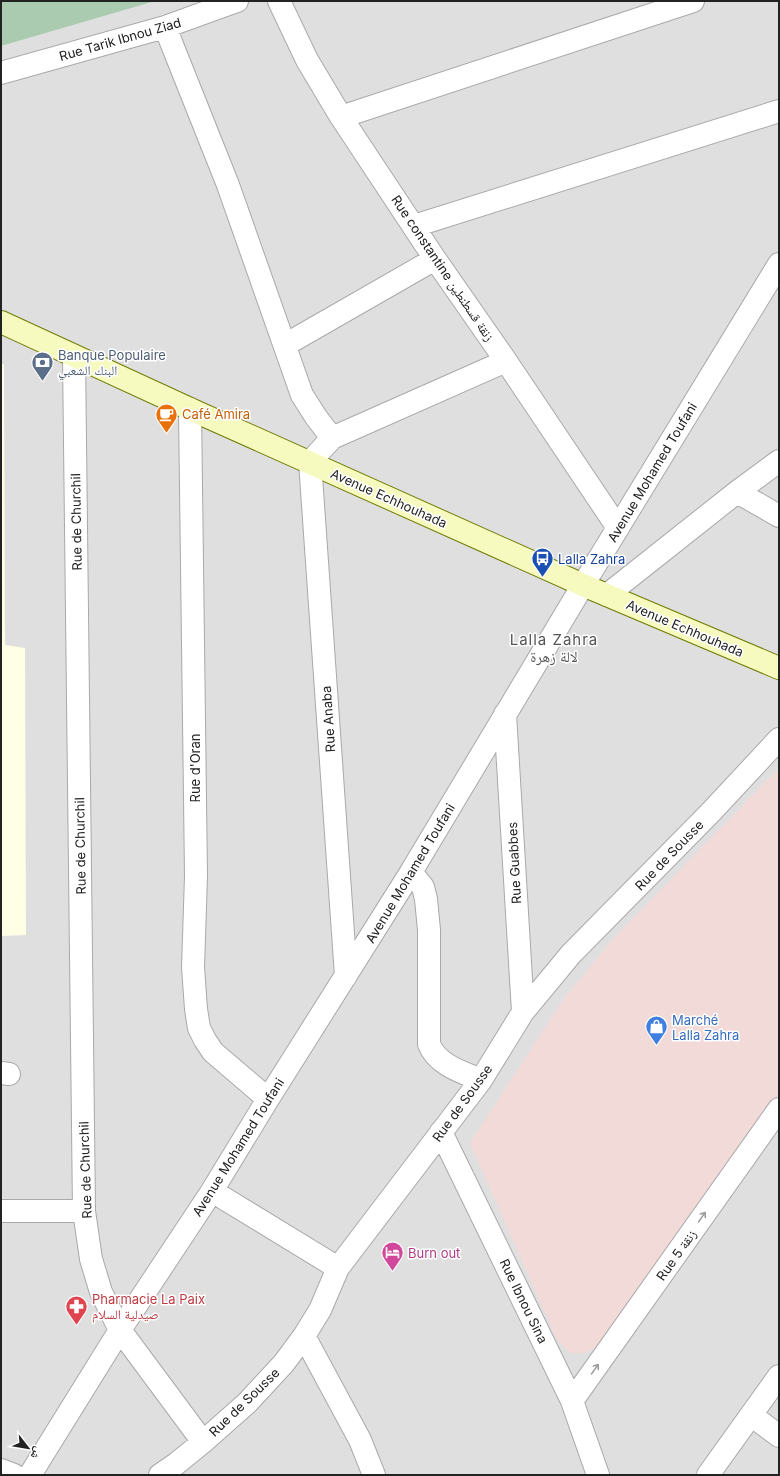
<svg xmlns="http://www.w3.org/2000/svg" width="780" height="1476" font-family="Inter,'Noto Naskh Arabic',sans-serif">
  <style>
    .residential { fill: #e0dfdf }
    .commercial { fill: #f2dad9 }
    .education { fill: #ffffe5 }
    .cemetery { fill: #aacbaf }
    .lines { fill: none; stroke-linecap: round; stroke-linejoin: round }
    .street-casing { stroke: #a9a9a9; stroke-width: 24 }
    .secondary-casing { stroke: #707d05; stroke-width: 24 }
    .street { stroke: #fff; stroke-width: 22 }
    .secondary { stroke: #f7fabf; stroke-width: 22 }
    .oneway { stroke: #9c9c9c }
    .labels { text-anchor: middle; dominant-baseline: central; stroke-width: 3; stroke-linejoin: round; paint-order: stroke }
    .street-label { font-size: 13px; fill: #222; stroke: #fff }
    .service-label { font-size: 13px; fill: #4e5e75; stroke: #fff; text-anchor: start }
    .food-label { font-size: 13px; fill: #c56008; stroke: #fff; text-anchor: start }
    .transit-label { font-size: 13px; fill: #164399; stroke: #fff; text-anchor: start }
    .shop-label { font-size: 13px; fill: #366cbe; stroke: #fff; text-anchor: start }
    .hotel-label { font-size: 13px; fill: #b23c85; stroke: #fff; text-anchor: start }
    .health-label { font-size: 13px; fill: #be3a42; stroke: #fff; text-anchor: start }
    .quarter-label { font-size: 15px; letter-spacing: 1px; fill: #555; stroke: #fff }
  </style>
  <rect width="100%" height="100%" fill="#f2efe9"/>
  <path class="residential" d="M1 1H779V1475H1Z"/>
  <path class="commercial" d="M779 768V1095L601 1345 585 1353H571L557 1340 470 1143 563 1000 610 942Z"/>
  <path class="education" d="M1 363 4 365 5 645 25 648 26 935 1 936Z"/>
  <path class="cemetery" d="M1 1H155L1 46Z"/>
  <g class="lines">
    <defs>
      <path id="street" d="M279 1 307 60 341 117 435 259 506 361 618 528
        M165 27 228 185 302 395 316 417 332 438
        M1 73 165 27 237 1
        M341 117 693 1
        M414 226 779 111
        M285 345 435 259
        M74 356 84 1211 91 1259 101 1292 120 1330 203 1442
        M190 409 196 876 193 967 196 1009 199 1028 205 1040 213 1052 268 1099
        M737 492 779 516
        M607 595 737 492 779 461
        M505 714 523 1012
        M411 872 423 887 426 899 429 930V1044C437 1065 462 1072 481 1080
        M346 976 310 462 332 438 506 361
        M1 1073 9 1074
        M441 1132 572 1401 598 1475
        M212 1191 338 1268
        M1 1211H84
        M304 1336 360 1440 374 1475
        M572 1401 779 1109
        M751 1415 779 1436
        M1 1470 14 1475
        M30 1475 120 1330 212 1191 268 1099 411 872 583 585 779 264
        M160 1475 176 1464 203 1442 247 1403 284 1363 304 1336 320 1310 338 1268 481 1080 523 1012 571 954 711 812 779 739
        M708 1475 779 1376"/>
      <path id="secondary" d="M1 322 190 409 583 585 779 668"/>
    </defs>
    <use href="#street" class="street-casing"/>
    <use href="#secondary" class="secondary-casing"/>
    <use href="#street" class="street"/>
    <use href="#secondary" class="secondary"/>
  </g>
  <defs><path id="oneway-shaft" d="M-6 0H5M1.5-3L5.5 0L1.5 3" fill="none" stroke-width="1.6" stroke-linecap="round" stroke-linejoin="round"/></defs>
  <g class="oneway">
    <use href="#oneway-shaft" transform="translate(702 1217) rotate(-55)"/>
    <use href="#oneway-shaft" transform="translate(595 1369) rotate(-55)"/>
  </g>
  <defs>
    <symbol id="bank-pin" viewBox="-11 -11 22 30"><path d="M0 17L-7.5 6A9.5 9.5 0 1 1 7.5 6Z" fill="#5c6f8a" stroke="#fff"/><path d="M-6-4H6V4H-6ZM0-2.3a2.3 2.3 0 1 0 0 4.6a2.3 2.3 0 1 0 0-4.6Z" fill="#fff"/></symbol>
    <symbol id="cafe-pin" viewBox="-11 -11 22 30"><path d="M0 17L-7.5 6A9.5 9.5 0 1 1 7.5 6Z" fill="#e8710a" stroke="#fff"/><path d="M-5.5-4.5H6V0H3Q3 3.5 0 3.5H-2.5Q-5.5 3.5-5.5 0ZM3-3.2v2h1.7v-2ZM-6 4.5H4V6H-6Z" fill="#fff"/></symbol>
    <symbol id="bus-pin" viewBox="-11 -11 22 30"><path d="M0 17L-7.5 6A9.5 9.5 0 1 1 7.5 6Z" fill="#1a4fb4" stroke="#fff"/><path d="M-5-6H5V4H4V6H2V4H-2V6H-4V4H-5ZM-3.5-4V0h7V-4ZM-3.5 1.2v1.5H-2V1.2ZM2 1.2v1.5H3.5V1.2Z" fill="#fff"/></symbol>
    <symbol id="shop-pin" viewBox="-11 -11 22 30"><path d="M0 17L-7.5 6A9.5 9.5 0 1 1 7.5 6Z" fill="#3f7fe0" stroke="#fff"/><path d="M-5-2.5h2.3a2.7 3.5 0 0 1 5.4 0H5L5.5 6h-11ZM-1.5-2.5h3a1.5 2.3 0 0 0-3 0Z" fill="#fff"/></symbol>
    <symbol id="hotel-pin" viewBox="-11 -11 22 30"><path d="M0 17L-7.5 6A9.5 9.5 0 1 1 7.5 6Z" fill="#d1479c" stroke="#fff"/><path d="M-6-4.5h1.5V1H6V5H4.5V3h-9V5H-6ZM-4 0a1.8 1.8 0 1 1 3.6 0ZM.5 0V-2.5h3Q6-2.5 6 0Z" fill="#fff"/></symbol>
    <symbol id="pharmacy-pin" viewBox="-11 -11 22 30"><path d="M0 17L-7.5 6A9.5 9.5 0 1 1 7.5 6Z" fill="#e0444e" stroke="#fff"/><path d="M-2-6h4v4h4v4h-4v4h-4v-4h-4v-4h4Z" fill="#fff"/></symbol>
  </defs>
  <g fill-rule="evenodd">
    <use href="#bank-pin" x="30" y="350" width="25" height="34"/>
    <use href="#cafe-pin" x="154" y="402" width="25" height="34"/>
    <use href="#bus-pin" x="530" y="546" width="25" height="34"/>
    <use href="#shop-pin" x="644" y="1014" width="25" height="34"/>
    <use href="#hotel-pin" x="380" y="1240" width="25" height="34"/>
    <use href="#pharmacy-pin" x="64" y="1294" width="25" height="34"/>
  </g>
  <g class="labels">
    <g class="street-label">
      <text transform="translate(120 39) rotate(-16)">Rue Tarik Ibnou Ziad</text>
      <text transform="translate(443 268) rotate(56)">Rue constantine زنقة قسطنطين</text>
      <text transform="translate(652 472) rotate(-59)">Avenue Mohamed Toufani</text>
      <text transform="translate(389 498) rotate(24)">Avenue Echhouhada</text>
      <text transform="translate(76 522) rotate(-91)">Rue de Churchil</text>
      <text transform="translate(685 628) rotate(23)">Avenue Echhouhada</text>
      <text transform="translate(328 719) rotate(-94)">Rue Anaba</text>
      <text transform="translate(195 768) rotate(-90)">Rue d'Oran</text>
      <text transform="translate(80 846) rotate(-91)">Rue de Churchil</text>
      <text transform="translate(669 855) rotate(-46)">Rue de Sousse</text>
      <text transform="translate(514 863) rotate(-93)">Rue Guabbes</text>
      <text transform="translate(410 873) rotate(-59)">Avenue Mohamed Toufani</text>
      <text transform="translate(462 1103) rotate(-54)">Rue de Sousse</text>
      <text transform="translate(238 1147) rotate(-58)">Avenue Mohamed Toufani</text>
      <text transform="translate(85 1170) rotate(-92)">Rue de Churchil</text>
      <text transform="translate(676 1255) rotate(-55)">Rue 5 زنقة</text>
      <text transform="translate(524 1301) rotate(64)">Rue Ibnou Sina</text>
      <text transform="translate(244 1402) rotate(-44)">Rue de Sousse</text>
    </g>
    <g class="service-label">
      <text x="58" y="355">Banque Populaire<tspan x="58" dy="15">البنك الشعبي</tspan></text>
    </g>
    <g class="food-label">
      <text x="182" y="414">Café Amira</text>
    </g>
    <g class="transit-label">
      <text x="558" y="559">Lalla Zahra</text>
    </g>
    <g class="shop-label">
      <text x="672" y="1020">Marché<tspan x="672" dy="15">Lalla Zahra</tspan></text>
    </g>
    <g class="hotel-label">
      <text x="408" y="1253">Burn out</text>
    </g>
    <g class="health-label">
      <text x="92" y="1299">Pharmacie La Paix<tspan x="92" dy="15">صيدلية السلام</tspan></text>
    </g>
    <g class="quarter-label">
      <text x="554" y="639">Lalla Zahra<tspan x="554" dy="17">لالة زهرة</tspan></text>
    </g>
  </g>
  <rect width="780" height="1476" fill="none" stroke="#222222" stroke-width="4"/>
  <g transform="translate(28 1448) rotate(121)" stroke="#ffffff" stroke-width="3" paint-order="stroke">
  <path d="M0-3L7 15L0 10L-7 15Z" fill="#222222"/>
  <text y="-6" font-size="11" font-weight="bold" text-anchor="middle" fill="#222222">ش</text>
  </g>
</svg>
